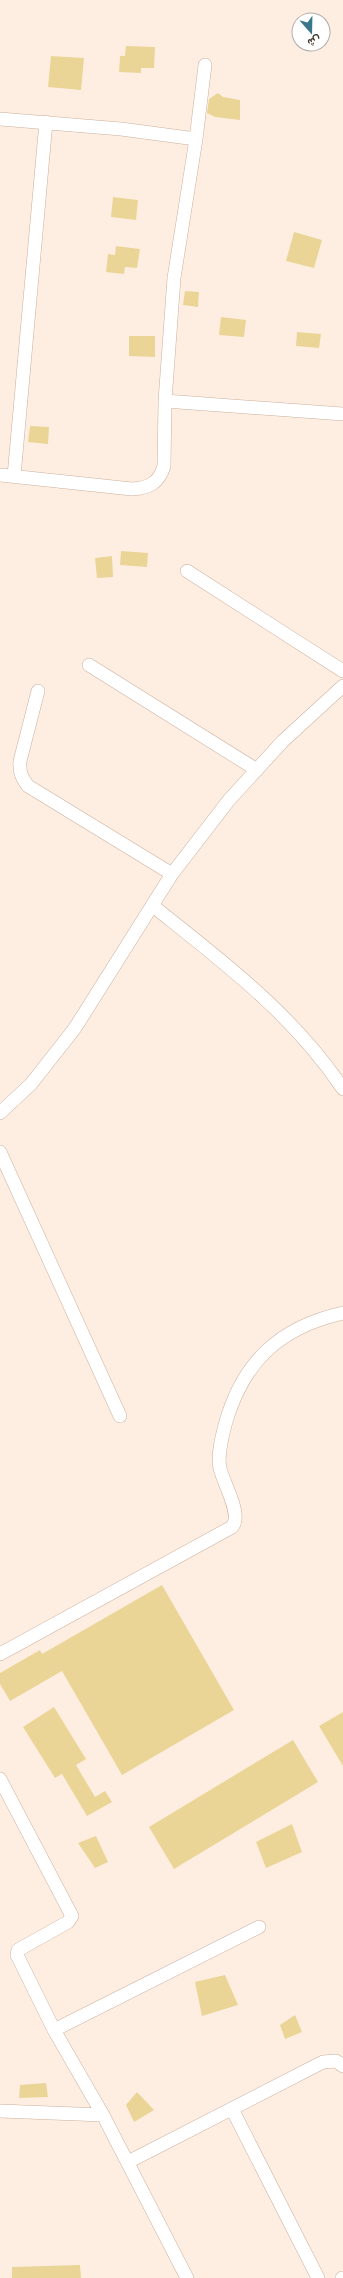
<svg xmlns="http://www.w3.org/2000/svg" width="343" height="2278" font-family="'Libre Baskerville',Vazirmatn,serif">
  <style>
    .building { fill: #ebd596 }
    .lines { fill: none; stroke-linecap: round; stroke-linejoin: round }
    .street-casing { stroke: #cab09d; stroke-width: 14 }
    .street { stroke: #fff; stroke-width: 13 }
  </style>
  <rect width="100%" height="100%" fill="#feeee2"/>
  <path class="building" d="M126 46 155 47 154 68H141V73L119 72 120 56H125Z
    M51 56 84 58 81 90 48 87Z
    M218 93 223 97 240 100V120L215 117 207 113 209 99Z
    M113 197 138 200 136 220 111 217Z
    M294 232 322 240 314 268 286 261Z
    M116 246 140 249 137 268 125 267 124 274 106 272 108 254 115 255Z
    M185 291 199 292 198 307 183 305Z
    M221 317 246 320 244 337 219 335Z
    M297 332 321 334 319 348 296 346Z
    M129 336H155V357L129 356Z
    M30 426 49 427 48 444 28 442Z
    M121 551 148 553 147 567 120 565Z
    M112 556 113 577 97 578 95 558Z
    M162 1585 234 1710 122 1775 62 1671 10 1701 0 1684V1673L40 1650 42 1654Z
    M54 1707 86 1759 76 1765 95 1797 105 1791 112 1802 87 1816 62 1774 55 1778 23 1727Z
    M343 1712V1766L319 1726Z
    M293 1740 318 1782 174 1869 149 1827Z
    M292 1824 302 1852 266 1868 256 1842Z
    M96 1836 108 1862 95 1868 78 1843Z
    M225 1975 238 2005 202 2016 195 1982Z
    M295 2015 302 2032 285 2039 280 2025Z
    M46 2083 48 2097 19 2098 20 2085Z
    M137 2092 154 2110 134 2122 126 2105Z
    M80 2265 81 2278H12V2267Z"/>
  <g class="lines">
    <defs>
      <path id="street" d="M0 119 121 129 196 139 205 65
        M165 401 343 414
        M0 475 132 489C149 488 159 483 164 466L165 401 174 278 196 139
        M14 476 46 122
        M187 571 343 671
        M89 665 257 770
        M38 691 20 761C19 772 22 778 28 786L172 874
        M153 906C223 962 293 1014 343 1089
        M0 1113 31 1084 75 1028 172 874 229 800 283 741 343 686
        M0 1152 120 1416
        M0 1654 232 1527C243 1515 223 1483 220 1468 217 1456 222 1437 225 1425 242 1363 279 1327 343 1313
        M0 1779 72 1916 68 1922 18 1950 17 1955 54 2030 103 2115 187 2278
        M54 2030 259 1927
        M232 2109 318 2278
        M0 2111 103 2115
        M128 2162 323 2062 336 2061 343 2066
        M342 2278H343"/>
    </defs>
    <use href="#street" class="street-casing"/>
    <use href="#street" class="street"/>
  </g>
  <g transform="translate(311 32) rotate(160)"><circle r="19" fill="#ffffff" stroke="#b2adaa"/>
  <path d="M0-3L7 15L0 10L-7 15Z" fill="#39778d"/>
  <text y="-6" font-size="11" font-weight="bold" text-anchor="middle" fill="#3e332b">ش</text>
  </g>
</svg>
